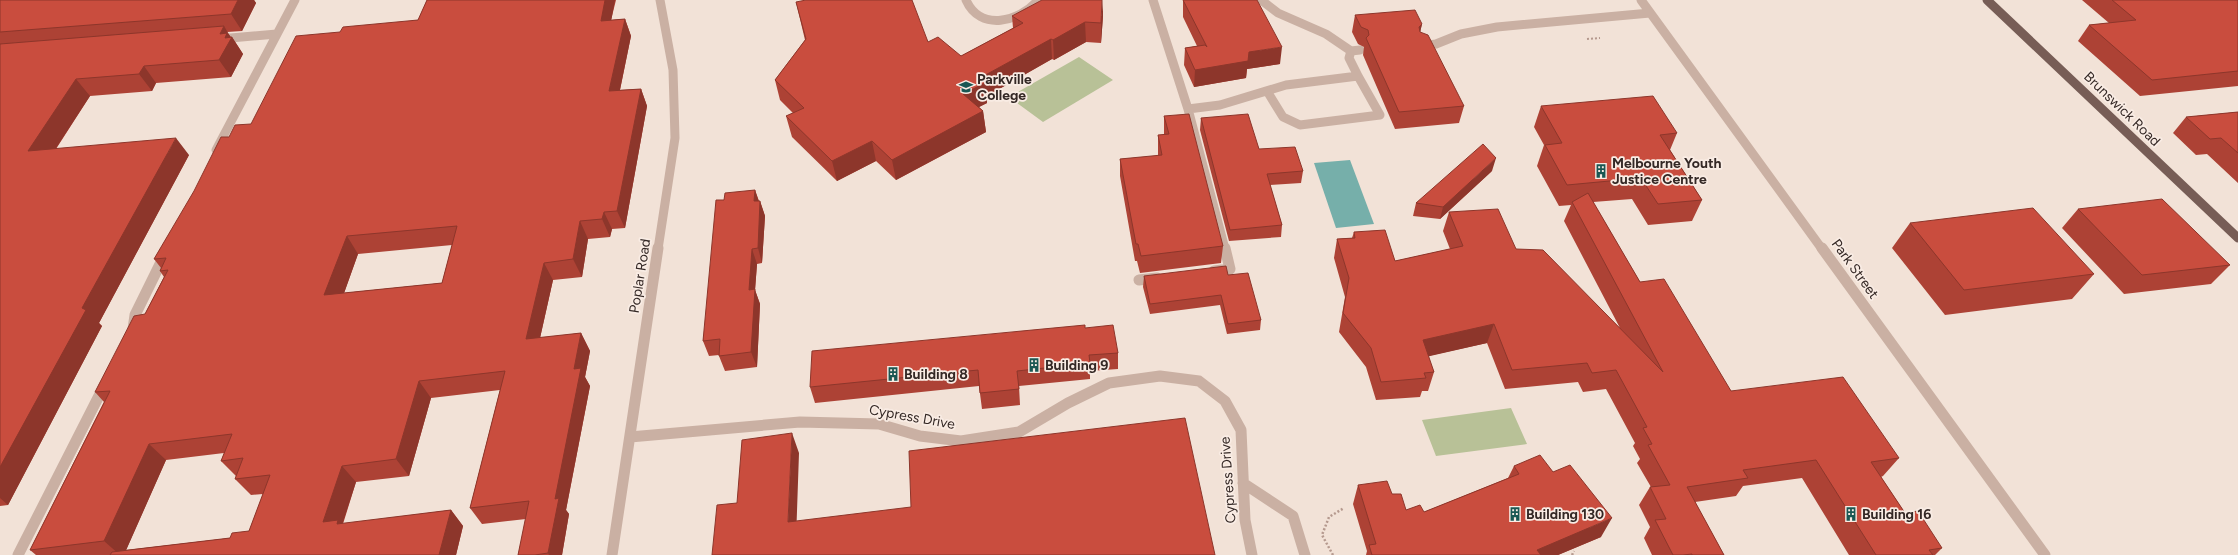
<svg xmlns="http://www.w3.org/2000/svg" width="2238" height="555" font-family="Figtree,sans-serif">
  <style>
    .green { fill: #b8c197 }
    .water { fill: #76afaa }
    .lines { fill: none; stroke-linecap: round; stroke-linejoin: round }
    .path-far1 { stroke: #b5998e; stroke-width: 2; stroke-dasharray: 2 2; stroke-linecap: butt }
    .path { stroke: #b5998e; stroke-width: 2.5; stroke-dasharray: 2 2; stroke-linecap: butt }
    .minor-far1 { stroke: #cab0a3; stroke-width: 9 }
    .minor { stroke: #cab0a3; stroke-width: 11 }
    .major { stroke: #775d56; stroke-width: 9 }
    .wall { fill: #ad4235; fill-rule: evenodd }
    .shaded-wall { fill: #8d362b }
    .building { fill: #c94d3e; stroke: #8d362b; fill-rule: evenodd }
    .labels { text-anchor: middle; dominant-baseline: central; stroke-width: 3.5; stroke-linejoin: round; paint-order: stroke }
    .poi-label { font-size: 14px; font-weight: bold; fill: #342825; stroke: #f9ece4; text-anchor: start }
    .street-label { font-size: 14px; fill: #342825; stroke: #f9ece4 }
  </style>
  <rect width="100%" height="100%" fill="#f2e2d7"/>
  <path class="green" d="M1079 57 1113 80 1043 122 1009 97Z
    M1511 408 1527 444 1436 456 1422 420Z"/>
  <path class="water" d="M1350 160 1374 224 1336 228 1314 163Z"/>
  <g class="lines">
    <path class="path-far1" d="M1587 39 1600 38"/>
    <path class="path" d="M1333 555 1322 535 1329 517 1344 508
      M1572 555 1574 551"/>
    <path class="minor-far1" d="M966 0C980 32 1020 22 1038 0
      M1153 0 1188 109 1225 249
      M1261 0 1278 13 1326 34 1351 51 1360 50
      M1641 0 1822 249
      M219 39 277 34
      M1421 46 1436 44 1461 34 1497 27 1650 13
      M1267 91 1283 117 1300 125 1380 115 1358 76
      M1188 109 1220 105 1286 85 1358 76 1349 58 1351 51
      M216 150 295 0
      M658 249 675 138 673 70 660 0"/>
    <path class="minor" d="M1822 248 2045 555
      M1214 271 1230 269 1225 248
      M1139 280 1157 278
      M133 329 135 315 165 254
      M630 437 800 422 879 424 920 436 961 441 1019 432 1068 403 1109 383 1160 376 1199 381 1225 401 1241 430 1245 520 1252 555
      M1243 483 1293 516 1305 555
      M18 555 104 386
      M612 555 658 248"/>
    <path class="major" d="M1987 0 2238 238"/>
  </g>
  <path class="wall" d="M0 0H254L256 3 242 31 227 32 231 37H232L243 54 231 77 156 83 152 91 90 96 56 149 189 155 99 323 102 326 8 505 0 506Z
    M427 0H616L611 20 625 19 631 36 620 90 641 89 647 106 625 228 612 229 610 237 588 239 582 277 553 280 540 338 581 333 590 351 585 377 590 386 566 510 569 514 562 555H518L526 519 482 524 470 508 500 390 431 398 409 476 356 482 343 524 451 510 463 526 456 555H36L30 550 104 402 95 392 145 314 164 277 160 271 161 268 154 259 229 137 251 124 340 32 418 20ZM452 245 442 283 344 293 358 254ZM224 453 221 461 236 476 235 479 251 495 263 494 249 531 230 538 126 550 166 460Z
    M1183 0 1280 64 1247 69 1246 78 1194 87 1184 65 1185 48 1197 46 1183 17Z
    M2082 0H2238V86L2140 96 2078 41 2089 25 2109 23Z
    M796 2 928 42 961 56 1013 28 1012 16H1103L1101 43 1086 42 1054 60 1052 59 987 96V103L979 107 983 111 986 132 896 180 876 161 837 181 792 137 786 116 793 113 780 100 775 80 805 40Z
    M1355 15 1422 24 1420 32 1464 106 1459 123 1395 129 1363 55 1364 47 1358 44 1352 32Z
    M1541 106 1677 133 1670 150 1702 200 1692 221 1648 225 1632 199 1593 202 1640 282 1731 391 1899 458 1883 476 1881 477 1905 513 1942 548 1935 555H1849L1802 478 1743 486 1736 496 1695 502 1724 555H1652L1644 538 1650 527 1639 505 1650 487H1651L1637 463 1640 459 1633 446 1635 443 1606 389 1583 392 1578 382 1505 389 1487 343 1428 356 1434 372 1428 391H1422L1420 397 1376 400 1366 367 1339 332 1345 297 1334 258 1337 239 1352 238 1354 232 1395 261 1450 249 1443 231 1449 212 1516 249 1620 328 1564 221 1571 205 1559 206 1537 166 1544 145 1534 127Z
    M2238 112V183L2207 154 2196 155 2173 133 2186 117Z
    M1164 116 1223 246 1221 263 1140 273 1137 261H1135L1120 176V159L1158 156V135H1164Z
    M1201 118 1259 149 1303 171 1301 183 1270 185 1282 225 1281 237 1229 241 1200 130Z
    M1492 171 1440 219 1413 216 1416 203Z
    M755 190 759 201H760L765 216 762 263 757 264 755 290 760 304 757 367 725 371 719 356V355L709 356 703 341 724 200Z
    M2078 209 2230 265 2211 284 2124 294 2062 228Z
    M1910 223 2094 274 2072 299 1945 315 1892 248Z
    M1228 275 1261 320 1260 330 1227 334 1220 305 1150 314 1143 287 1144 276Z
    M1085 328 1118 353V369L1090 371V379L1019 386 1020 405 982 409 979 386 815 403 810 387Z
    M1514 466 1601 537 1558 555H1366L1367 551 1353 504 1358 485 1392 494 1406 510 1424 512 1508 478Z"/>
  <path class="shaded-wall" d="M238 0H254L256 3 242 31 231 14Z
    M605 0H615L608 38 601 21Z
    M1103 0V16L1101 43V23Z
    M625 19 631 36 616 109 609 91Z
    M1085 22 1086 42 1054 60 1053 40Z
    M1422 24 1418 41 1419 27Z
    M224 26 231 38 232 37 243 54 231 77 219 60 220 34Z
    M1051 39 1052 59 987 96V103L965 114 963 94 980 78Z
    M1282 47 1280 64 1247 69 1246 78 1194 87 1195 70 1249 52Z
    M144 66 156 83 152 91 139 74Z
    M76 79 90 96 43 168 28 151Z
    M641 89 647 106 625 228 617 211Z
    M983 111 986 132 896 180 892 160Z
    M176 138 189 155 99 323 102 326 8 505 0 498V467L82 308Z
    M872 141 876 161 837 181 832 161Z
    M1496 158 1492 171 1440 219 1443 207Z
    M755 190 760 205V201L765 216 762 263 758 248 754 201Z
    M604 212 612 229 610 237 602 219Z
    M580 221 588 239 582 277 573 259Z
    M347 236 358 254 337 313 324 295Z
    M752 249 757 264 755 290 760 304 757 367 751 352 749 290Z
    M544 263 553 280 536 356 526 339Z
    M1494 324 1487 343 1417 359 1423 340Z
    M581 333 590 351 585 377 590 386 566 510 569 514 562 555H549L548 553 555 499 574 369Z
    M419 381 431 398 409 476 396 459Z
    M792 433 799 453 796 540 788 522Z
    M149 444 166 460 124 555H120L104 541Z
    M342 466 356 482 342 525 323 522Z
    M451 510 463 526 456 555H439Z
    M1612 518 1601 537 1558 555H1534L1537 550Z"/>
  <path class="building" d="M0 0H238L231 14 0 32Z
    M427 0H605L601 21 625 19 609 91 641 89 617 211 604 212 602 219 580 221 573 259 544 263 526 339 581 333 574 369 581 368 555 499 559 498 548 553 535 555H518L529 501 470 508 505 371 419 381 396 459 342 466 323 522 338 520 337 524 451 510 439 555H110L112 552 230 538 232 533 249 531 270 475 235 479 243 458 221 461 232 434 149 444 104 541 30 550 110 391 95 392 134 316 145 314 168 270 160 271 166 258 154 259 194 191 221 137H229L235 125 251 124 296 36 340 32 343 27 418 20ZM457 226 442 283 324 295 347 236Z
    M806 0H912L928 42 938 37 961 56 1023 23 1012 16 1042 0H1102L1101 23 1085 22 1053 40 1051 39 980 78 985 83 963 94 983 111 892 160 872 141 832 161 786 116 804 108 775 80 806 39 796 2Z
    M1183 0H1257L1282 47 1249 52 1248 61 1195 70 1185 48 1205 45 1207 47Z
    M2112 0H2238V71L2152 80 2089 25 2136 20Z
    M1415 10 1422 24 1419 27 1420 32 1428 35 1464 106 1399 112 1366 38 1369 35 1368 30 1361 27 1355 15Z
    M224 26 220 34 227 33 225 38 232 37 219 60 144 66 139 74 76 79 28 151 176 138 82 308 86 310 0 467V44Z
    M1653 96 1677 133 1660 135 1702 200 1658 204 1641 178 1567 185 1545 145 1562 143 1541 106Z
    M2238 112V153L2221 138 2210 139 2186 117Z
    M1189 114 1223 246 1141 256 1138 244H1136L1120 159 1162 155 1158 135 1169 134 1164 116Z
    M1248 114 1259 149 1295 147 1303 171 1267 174 1282 225 1230 230 1201 118Z
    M1483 144 1496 158 1443 207 1416 203Z
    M755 190 754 201H760L758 248 752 249 749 290 755 289 751 352 719 356 720 339 703 341 716 200H724L725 193Z
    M1588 193 1640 282 1664 279 1731 391 1843 377 1899 458 1871 462 1905 513 1918 511 1942 548 1929 550 1933 555H1876L1816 460 1743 470 1748 478 1687 487 1724 555H1692V554L1683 555H1673L1655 520 1666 519 1650 487 1670 485 1648 445 1652 444 1643 428 1647 427 1616 370 1592 373 1587 363 1512 370 1494 324 1423 340 1434 372 1424 373 1426 378 1381 382 1371 348 1343 313 1349 278 1337 239 1355 238 1354 232 1385 230 1395 261 1463 246 1449 212 1498 209 1516 249 1543 250 1663 372 1572 202Z
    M2162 199 2230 265 2142 275 2078 209Z
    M2033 208 2094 274 1964 290 1910 223Z
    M1226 266 1228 275 1248 273 1261 320 1228 324 1221 295 1150 304 1144 276Z
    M1085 325V328L1113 325 1118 353 1089 355 1090 363 1017 371 1019 389 980 393 978 370 810 387 812 351Z
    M1185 418 1215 555H712L717 505 737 503 742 440 792 433 788 522 911 507 909 451Z
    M1540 455 1553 472 1570 465 1612 518 1537 550 1541 555H1372L1369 545 1376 544 1358 485 1387 481 1392 494H1401L1406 510 1420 505 1424 512 1519 474 1514 466Z"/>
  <defs>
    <symbol id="school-bare" viewBox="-9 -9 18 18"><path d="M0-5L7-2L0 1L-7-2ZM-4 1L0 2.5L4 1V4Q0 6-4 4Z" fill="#1a5753" stroke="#f9ece4" stroke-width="2.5" paint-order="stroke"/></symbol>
    <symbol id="building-bare" viewBox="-9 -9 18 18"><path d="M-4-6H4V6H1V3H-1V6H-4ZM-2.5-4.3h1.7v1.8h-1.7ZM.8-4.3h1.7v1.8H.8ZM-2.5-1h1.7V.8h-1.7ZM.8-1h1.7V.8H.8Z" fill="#1a5753" stroke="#f9ece4" stroke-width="2.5" paint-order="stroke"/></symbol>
  </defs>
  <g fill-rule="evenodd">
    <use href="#school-bare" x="956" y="77" width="20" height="20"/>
    <use href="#building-bare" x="1591" y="161" width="20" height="20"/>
    <use href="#building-bare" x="1024" y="355" width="20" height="20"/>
    <use href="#building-bare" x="883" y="364" width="20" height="20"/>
    <use href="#building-bare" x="1505" y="504" width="20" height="20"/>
    <use href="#building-bare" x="1841" y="504" width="20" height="20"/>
  </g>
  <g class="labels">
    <g class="poi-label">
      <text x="977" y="79">Parkville<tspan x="977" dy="16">College</tspan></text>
      <text x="1612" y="163">Melbourne Youth<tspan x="1612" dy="16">Justice Centre</tspan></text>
      <text x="1045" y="365">Building 9</text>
      <text x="904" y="374">Building 8</text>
      <text x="1526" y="514">Building 130</text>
      <text x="1862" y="514">Building 16</text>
    </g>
    <g class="street-label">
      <text transform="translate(2122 109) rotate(44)">Brunswick Road</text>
      <text transform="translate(1855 269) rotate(54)">Park Street</text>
      <text transform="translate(640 276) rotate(-81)">Poplar Road</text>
      <text transform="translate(912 417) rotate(10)">Cypress Drive</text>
      <text transform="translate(1228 480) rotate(-94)">Cypress Drive</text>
    </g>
  </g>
</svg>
